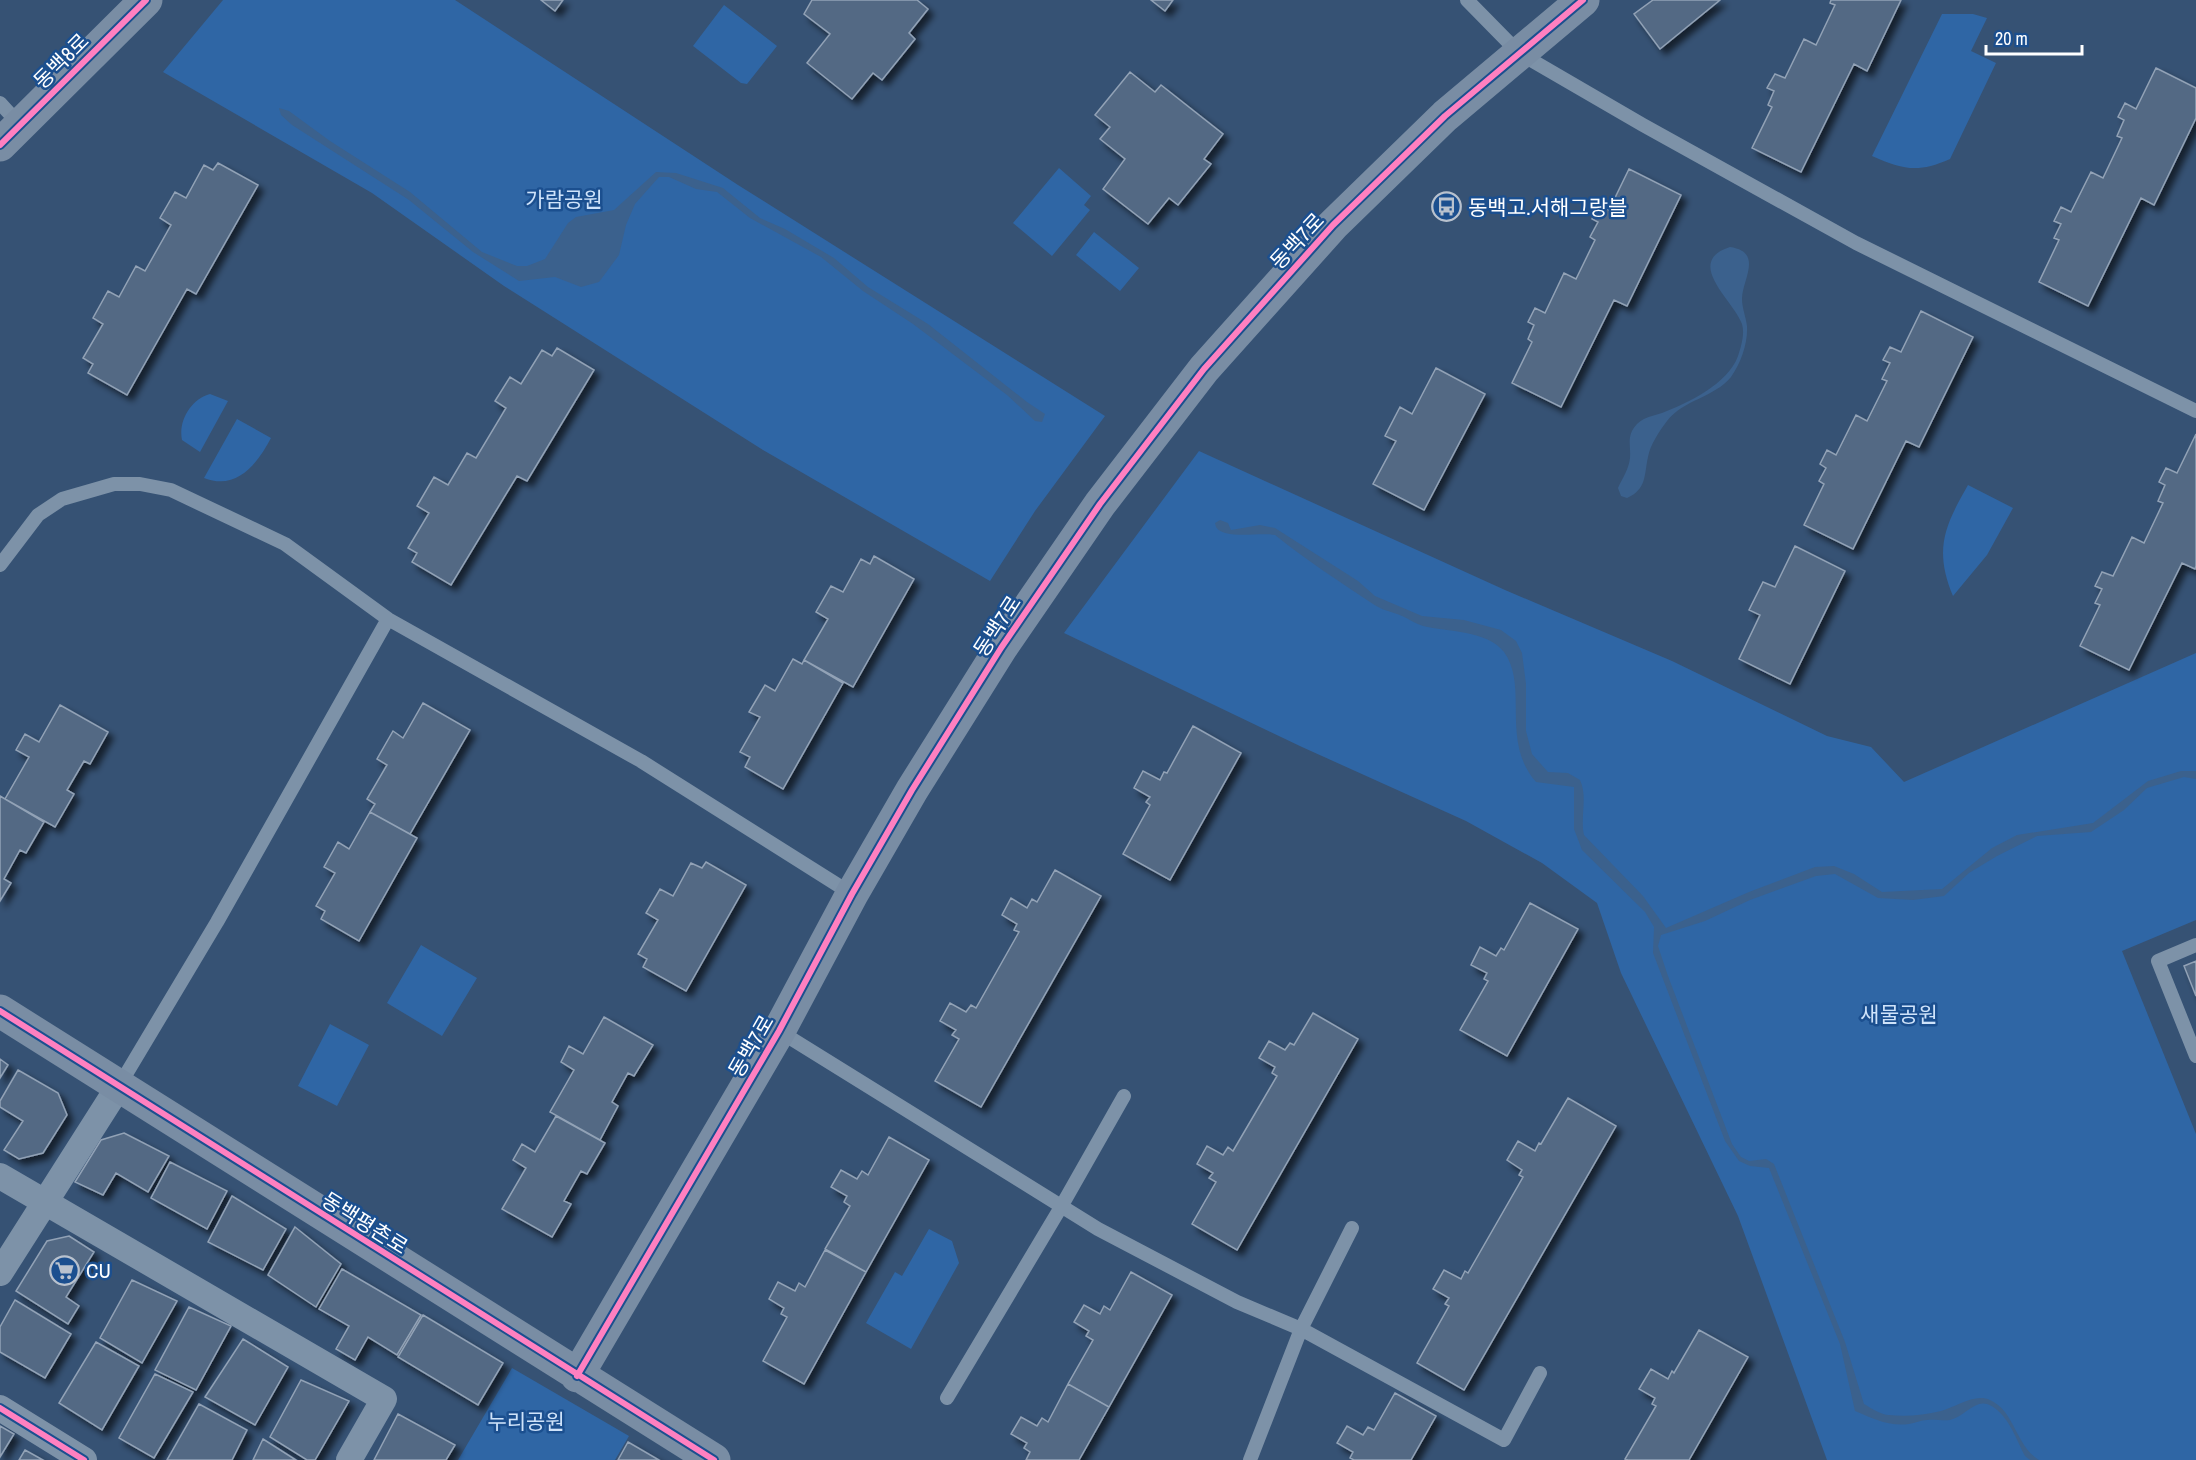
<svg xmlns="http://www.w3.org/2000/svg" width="2196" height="1460" font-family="'Archivo Narrow','Noto Sans KR',sans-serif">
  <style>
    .green { fill: #2f66a5 }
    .water { fill: #3b618d }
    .building { fill: #526984; stroke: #92a2b6; stroke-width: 1.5; filter: url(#shadow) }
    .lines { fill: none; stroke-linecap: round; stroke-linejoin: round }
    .lane { stroke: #7d92a8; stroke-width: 14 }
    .street { stroke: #7d92a8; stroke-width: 26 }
    .secondary { stroke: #798da4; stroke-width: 33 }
    .cycleway-casing { stroke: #1b4f8f; stroke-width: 10 }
    .cycleway { stroke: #ff80c0; stroke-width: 6 }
    .labels { text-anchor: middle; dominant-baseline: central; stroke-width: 5; stroke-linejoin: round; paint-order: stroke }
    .street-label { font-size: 21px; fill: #fff; stroke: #1b4f8f }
    .park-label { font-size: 21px; fill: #cfe3fa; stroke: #1b4f8f }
    .poi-label { font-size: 21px; fill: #fff; stroke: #1b4f8f; text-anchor: start }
  </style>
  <defs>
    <filter id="shadow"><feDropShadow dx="5.5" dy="5.5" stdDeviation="3" flood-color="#0009"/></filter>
  </defs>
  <rect width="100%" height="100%" fill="#365274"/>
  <path class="green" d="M223 0H455L738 185 1105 416 1035 511 990 581 763 450 504 286 372 193 163 72Z
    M724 5 777 46 747 84 741 83 693 46Z
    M1942 14H1973L1987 18 1971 51 1996 63 1950 159C1918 173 1904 170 1872 156Z
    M1059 168 1091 196 1084 205 1090 210 1052 256 1013 223Z
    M1094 232 1139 268 1120 291 1076 255Z
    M210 394 228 401 200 452 182 440C178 421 191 399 210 394Z
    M237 419 271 438C257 464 237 491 204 478Z
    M1199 451 1505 590 1672 661 1827 736 1871 747 1904 782 2196 653V920L2122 951 2196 1134V1460H1827L1738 1216 1621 973 1597 903 1542 863 1466 821 1302 747 1064 633Z
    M1968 485 2013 508 1987 555 1953 596C1934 550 1944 527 1968 485Z
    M421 945 477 978 442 1036 387 1003Z
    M330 1024 369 1045 337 1106 298 1086Z
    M929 1229 952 1241 959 1263 911 1349 866 1323 895 1272 902 1276Z
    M512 1368 629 1436 615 1460H458Z"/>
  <path class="water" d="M279 108 289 111 330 141 410 192 482 252 517 266H527L545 259 568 223 576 217 614 210 656 172 676 173 723 188 760 218 785 229 834 258 868 287 928 324 1027 402 1045 414 1042 422 1035 421 1007 395 913 324 863 291 821 257 750 218 717 192 696 189 669 177H659L635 204 626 225 619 255 599 282 581 287 555 277 519 281 473 252 409 200 292 125 281 115Z
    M1730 247C1764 252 1742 280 1742 299 1742 308 1746 317 1747 326 1748 343 1741 363 1731 377 1715 397 1683 400 1667 421 1660 430 1650 445 1648 457 1644 475 1647 489 1627 498L1621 496 1618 488C1622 479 1629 469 1630 458 1631 444 1626 436 1637 424 1644 417 1653 416 1662 413 1688 403 1728 384 1738 356 1741 347 1745 334 1742 324 1734 301 1683 262 1730 247Z
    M1220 520 1228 523 1231 530 1260 525 1275 528 1358 581 1375 596 1422 616 1464 620 1501 630 1516 641 1522 653 1526 684V731L1532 754 1548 772 1568 773 1580 780C1588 797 1580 817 1584 835L1643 896 1666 928 1749 892 1815 867 1834 866 1854 874 1882 892 1942 889 1992 848 2017 835 2093 823 2148 781 2181 771H2196V779L2184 777 2147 788 2124 810 2091 832 2037 836 1997 856 1969 873 1944 896 1913 900 1878 898 1835 874 1816 876 1750 900 1705 921 1661 935 1658 946 1668 976 1732 1144 1741 1157 1749 1161 1766 1159 1774 1164 1845 1342 1864 1404C1871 1408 1881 1415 1889 1415 1906 1417 1924 1415 1941 1411 1956 1407 1975 1393 1990 1400 2015 1411 2015 1445 2039 1460H2030L2025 1456C2016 1439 2007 1411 1987 1404 1975 1400 1963 1417 1950 1420 1943 1421 1935 1419 1927 1420 1921 1420 1915 1423 1909 1424 1889 1427 1872 1418 1855 1411L1840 1344 1769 1168 1750 1166 1739 1161 1725 1141 1653 953 1654 927 1645 912 1582 850 1574 829V787L1536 782C1500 741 1529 686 1504 652 1487 630 1447 632 1423 626 1416 624 1409 619 1402 616 1393 612 1381 610 1373 604 1340 582 1306 560 1275 535 1259 532 1224 540 1216 527L1215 523Z"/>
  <path class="building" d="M541 0H563L555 11Z
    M812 0H917L928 9 909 33 915 39 882 80 873 73 852 99 807 63 830 34 804 14Z
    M1151 0H1173L1165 11Z
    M1653 0H1720L1660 49 1634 14Z
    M1831 0H1901L1867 71 1854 64 1801 172 1752 148 1772 107 1768 105 1774 91 1767 88 1775 74 1785 78 1804 39 1816 45 1835 5 1830 3Z
    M2156 68 2196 88V118L2154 205 2141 198 2088 306 2039 282 2059 240 2054 238 2061 224 2054 221 2061 207 2071 212 2091 172 2103 178 2122 138 2117 136 2124 120 2118 117 2125 103 2136 109Z
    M1130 72 1155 92 1161 85 1223 134 1204 159 1211 164 1178 205 1169 198 1148 224 1103 189 1125 159 1100 139 1110 127 1095 115Z
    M218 163 258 185 196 294 187 289 127 395 88 373 93 364 83 358 103 324 93 318 108 291 119 297 136 266 145 271 171 225 160 218 175 192 186 198 204 165 213 170Z
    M1629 169 1681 195 1627 306 1614 300 1561 407 1512 383 1532 342 1528 339 1534 325 1528 322 1535 308 1545 313 1564 273 1576 279 1595 240 1590 237 1598 222 1592 219 1598 205 1609 210Z
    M1921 311 1973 337 1919 447 1906 441 1853 549 1804 525 1824 484 1819 481 1826 468 1820 464 1827 450 1836 455 1856 415 1867 421 1887 381 1882 379 1890 363 1883 360 1890 347 1901 352Z
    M557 348 594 370 527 481 517 476 451 585 412 562 417 553 408 548 429 513 417 506 434 477 448 485 467 453 476 458 506 408 495 401 510 377 521 384 542 350 552 356Z
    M1436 368 1485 394 1424 510 1373 484 1396 441 1385 436 1400 407 1412 414Z
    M2196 434V566L2195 569 2182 563 2129 670 2080 646 2100 605 2095 603 2102 589 2095 586 2102 572 2113 576 2132 537 2144 543 2163 503 2158 501 2165 485 2159 482 2166 468 2177 473Z
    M1795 546 1845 571 1790 684 1739 659 1760 615 1749 610 1763 582 1775 587Z
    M874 556 914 579 853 687 804 660 828 619 816 612 831 586 843 592 861 559 870 564Z
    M793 659 802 664 804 660 843 683 783 789 745 767 750 757 740 752 760 717 749 712 765 685 775 691Z
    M423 703 470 730 410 834 370 812 375 804 367 799 387 765 377 759 393 731 403 738Z
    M60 705 108 732 90 764 84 761 67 790 74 794 55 827 5 799 29 757 16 750 25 734 39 742Z
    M1193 726 1241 753 1170 880 1123 854 1150 805 1146 802 1150 797 1134 788 1143 771 1160 780 1164 772 1167 773Z
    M0 796 44 822 26 853 20 850 4 879 11 883 0 901Z
    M370 812 417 838 359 941 321 919 325 911 316 906 335 873 324 867 338 842 349 849Z
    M706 862 746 885 686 991 643 967 647 959 638 954 658 920 646 913 660 889 673 896 691 863 702 868Z
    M1055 870 1101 896 981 1107 935 1081 959 1039 952 1035 956 1030 940 1021 950 1003 966 1012 971 1005 976 1008 1019 932 1014 930 1017 924 1002 915 1011 898 1027 908 1032 899 1037 902Z
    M1530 903 1578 929 1507 1056 1460 1030 1488 981 1484 979 1487 973 1471 965 1480 947 1496 956 1501 948 1504 950Z
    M2196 961V996L2184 966Z
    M1313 1013 1358 1039 1237 1250 1192 1224 1216 1182 1209 1178 1213 1173 1197 1164 1207 1146 1223 1155 1228 1147 1233 1151 1277 1076 1272 1073 1275 1067 1259 1058 1269 1041 1285 1050 1290 1043 1294 1045Z
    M604 1017 653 1045 634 1076 628 1073 612 1102 618 1106 600 1140 550 1112 574 1070 561 1062 569 1046 583 1054Z
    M0 1059 8 1065 0 1078Z
    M18 1070 58 1093 67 1115 43 1153 19 1159 4 1150 23 1121 0 1107V1101Z
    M1568 1098 1616 1126 1464 1390 1417 1363 1449 1306 1445 1304 1449 1298 1433 1289 1444 1270 1461 1279 1465 1271 1468 1273 1523 1177 1519 1175 1522 1170 1507 1160 1518 1141 1535 1151 1539 1143 1541 1144Z
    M556 1116 605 1143 587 1174 581 1171 564 1201 571 1204 552 1237 502 1209 526 1168 513 1160 522 1144 535 1152Z
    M124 1133 169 1156 148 1192 116 1173 103 1195 75 1182 101 1140Z
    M889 1137 929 1160 866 1272 825 1249 850 1206 844 1202 847 1196 831 1187 841 1170 857 1179 862 1171 868 1175Z
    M170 1162 227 1191 207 1229 151 1198Z
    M232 1196 286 1229 263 1270 208 1242Z
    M295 1227 341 1264 316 1307 268 1275Z
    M69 1236 94 1252 66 1297 79 1306 68 1324 16 1291 47 1241Z
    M825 1250 866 1272 804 1384 763 1361 787 1317 781 1314 784 1308 769 1299 778 1282 795 1291 799 1283 805 1287Z
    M342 1269 421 1315 397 1355 368 1337 355 1360 336 1349 349 1326 319 1309Z
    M1131 1272 1172 1295 1109 1407 1068 1384 1093 1340 1086 1336 1089 1331 1074 1322 1084 1305 1100 1314 1104 1306 1110 1310Z
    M132 1280 177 1301 142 1363 100 1338Z
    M15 1300 71 1334 45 1378 0 1352V1327Z
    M189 1307 231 1326 196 1390 155 1370Z
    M423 1315 503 1363 478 1405 398 1357Z
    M1699 1330 1748 1357 1689 1460H1628L1625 1459 1656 1406 1652 1404 1655 1398 1639 1389 1651 1369 1668 1379 1672 1371 1674 1373Z
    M243 1339 288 1367 255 1425 205 1397Z
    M96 1342 139 1366 102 1430 59 1403Z
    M155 1374 193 1392 154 1458 119 1438Z
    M301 1380 349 1401 315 1460H307L270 1437Z
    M1068 1384 1109 1407 1079 1460H1026L1030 1452 1024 1448 1027 1443 1011 1434 1021 1417 1037 1426 1042 1418 1048 1422Z
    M1395 1393 1436 1416 1411 1460H1354L1350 1458 1353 1452 1337 1443 1347 1426 1363 1435 1368 1427 1374 1430Z
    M199 1404 247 1430 232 1460H167Z
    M398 1414 455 1445 446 1460H374Z
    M0 1426 14 1434 0 1457Z
    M263 1439 296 1460H253Z
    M628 1442 659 1460H618Z
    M25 1450 43 1460H19Z"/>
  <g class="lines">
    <path class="lane" d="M1467 0 1519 53 1643 125 1856 243 2196 411
      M0 103 20 125
      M0 565 38 515 62 499 114 484H140L171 490 285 544 388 619 641 761 852 894
      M2196 945 2158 961 2196 1056
      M779 1031 1098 1229 1237 1302 1301 1329 1504 1440 1540 1373
      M119 1086 217 922 388 619
      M947 1398 1061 1207 1124 1096
      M1250 1460 1301 1329 1352 1228"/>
    <path class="street" d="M0 1176 384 1399 349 1460
      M0 1273 119 1086
      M0 1408 84 1460"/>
    <path class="secondary" d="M0 145 146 0
      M0 1011 714 1460
      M577 1376 779 1031 852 894 912 790 1001 648 1100 504 1204 369 1333 225 1445 116 1583 0"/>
    <defs>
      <path id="cycleway" d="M0 145 146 0
        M0 1011 714 1460
        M577 1376 779 1031 852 894 912 790 1001 648 1100 504 1204 369 1333 225 1445 116 1583 0
        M0 1408 84 1460"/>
    </defs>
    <use href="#cycleway" class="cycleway-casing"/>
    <use href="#cycleway" class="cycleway"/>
  </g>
  <defs>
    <symbol id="bus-ring" viewBox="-11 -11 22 22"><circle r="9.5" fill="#1b4f8f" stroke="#b9c2ce" stroke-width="1.5"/><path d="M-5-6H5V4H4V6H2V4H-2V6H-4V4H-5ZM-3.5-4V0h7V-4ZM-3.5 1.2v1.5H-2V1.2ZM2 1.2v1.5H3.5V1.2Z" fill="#b9c2ce"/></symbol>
    <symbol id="supermarket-ring" viewBox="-11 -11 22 22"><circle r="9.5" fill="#1b4f8f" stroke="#b9c2ce" stroke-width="1.5"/><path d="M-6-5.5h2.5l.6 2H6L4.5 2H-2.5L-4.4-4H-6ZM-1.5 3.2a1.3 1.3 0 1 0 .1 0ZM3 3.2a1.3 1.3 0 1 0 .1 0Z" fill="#b9c2ce"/></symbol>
  </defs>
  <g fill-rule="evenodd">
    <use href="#bus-ring" x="1430" y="190" width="33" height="33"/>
    <use href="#supermarket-ring" x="48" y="1254" width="33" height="33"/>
  </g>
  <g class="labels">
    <g class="street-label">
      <text transform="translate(61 61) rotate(-45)">동백8로</text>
      <text transform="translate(1297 241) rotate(-47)">동백7로</text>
      <text transform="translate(997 626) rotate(-57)">동백7로</text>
      <text transform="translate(751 1046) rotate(-60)">동백7로</text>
      <text transform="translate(365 1223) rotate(32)">동백평촌로</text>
    </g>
    <g class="park-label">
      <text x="564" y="199">가람공원</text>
      <text x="1899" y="1014">새물공원</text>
      <text x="526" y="1421">누리공원</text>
    </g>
    <g class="poi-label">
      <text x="1468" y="207">동백고.서해그랑블</text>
      <text x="86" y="1270">CU</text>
    </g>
  </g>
  <path d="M1986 45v9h96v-9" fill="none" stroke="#ffffff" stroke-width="3"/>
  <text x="1995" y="45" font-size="18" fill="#ffffff" stroke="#1b4f8f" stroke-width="4.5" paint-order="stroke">20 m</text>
</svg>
